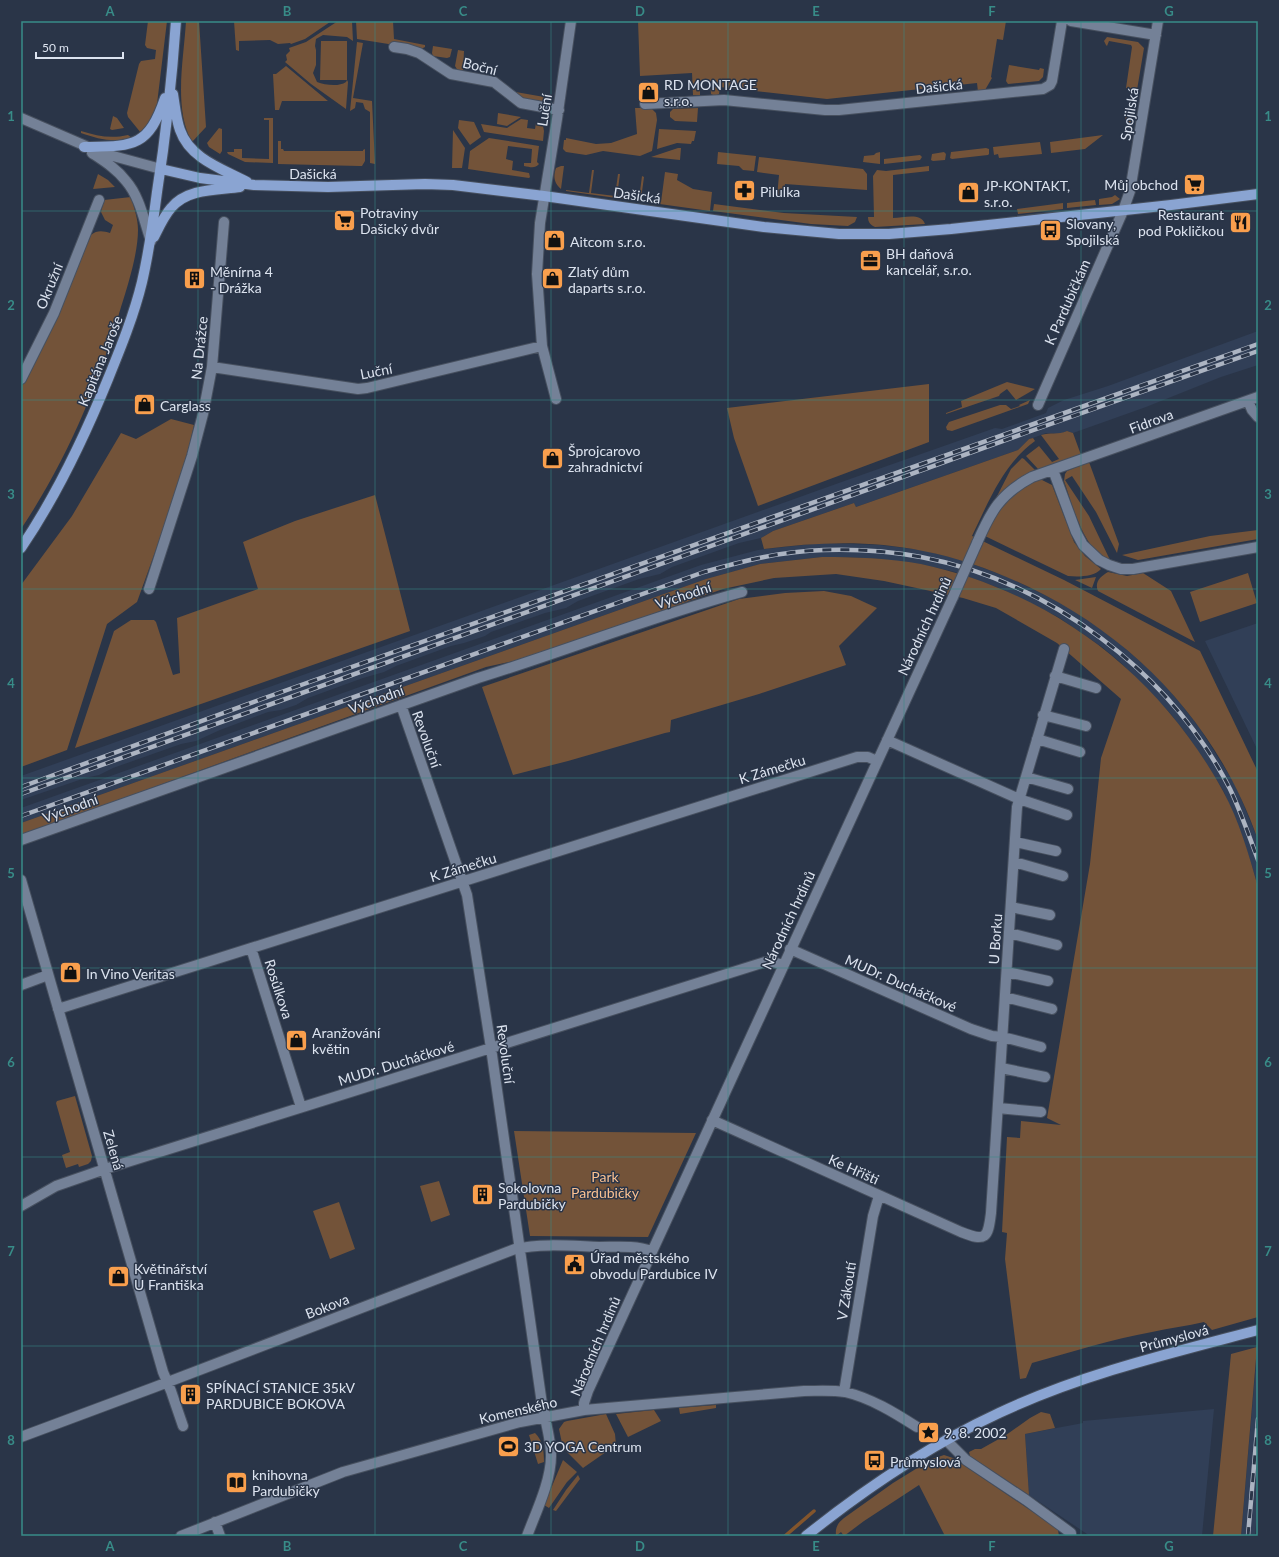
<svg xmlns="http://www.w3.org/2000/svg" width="1279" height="1557" font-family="Lato,sans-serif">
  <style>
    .built { fill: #313f57 }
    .green { fill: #735339 }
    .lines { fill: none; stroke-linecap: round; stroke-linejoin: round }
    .stream { stroke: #83552c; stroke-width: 3.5 }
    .minor-casing { stroke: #47505f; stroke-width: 12 }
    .major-casing { stroke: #47505f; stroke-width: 12 }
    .minor { stroke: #748197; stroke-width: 10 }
    .major { stroke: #8aa4d2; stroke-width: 10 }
    .rail-casing { stroke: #acb4c2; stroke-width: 4.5 }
    .rail { stroke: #2a3548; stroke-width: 3; stroke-dasharray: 9; stroke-linecap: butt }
    .minor-bridge-casing { stroke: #47505f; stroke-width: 12; stroke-linecap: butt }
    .minor-bridge { stroke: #748197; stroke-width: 10 }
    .grid { fill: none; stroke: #388c88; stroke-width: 1; stroke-opacity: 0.55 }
    .labels { text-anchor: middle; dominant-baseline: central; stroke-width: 3; stroke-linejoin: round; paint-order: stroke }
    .street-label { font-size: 14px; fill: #dce3ef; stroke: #2a3548 }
    .poi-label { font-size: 14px; fill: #dce3ef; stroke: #2a3548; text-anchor: start }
    .park-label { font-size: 14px; fill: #fac191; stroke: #2a3548 }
    .neatline { fill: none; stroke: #388c88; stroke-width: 1.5 }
    .grid-label { font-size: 13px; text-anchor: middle; font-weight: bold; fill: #388c88 }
  </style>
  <rect width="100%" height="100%" fill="#2a3548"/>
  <path class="built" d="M1258 331V365L1221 377 1146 407 1073 433 1067 431 1060 434 1046 433 1033 438 1029 439 1018 450 856 507 854 503 773 531 761 538 739 543 672 567 660 574 639 579 578 601 566 608 545 613 491 632 485 636 464 643 451 646 396 666 384 672 363 678 308 698 296 705 281 710 268 712 220 730 196 741 181 744 113 768 99 775 85 778 21 800V776L850 479 995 428 1002 429 1046 413 1048 408 1064 400 1108 386Z
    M822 543 880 545 922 550 959 559 1010 578 1065 605 1111 636 1158 677 1180 703 1199 727 1236 786 1258 840V887L1251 863 1240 831 1224 792 1205 761 1187 735 1169 712 1120 662 1102 647 1058 617 1004 590 980 581 955 572 920 564 879 559 847 557H822L760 564 706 579 21 823V808L701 565 758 550Z
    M1258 623V751L1205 641Z
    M1258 1340V1498L1255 1536H1241Z
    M1214 1409 1202 1536H1090L1029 1495 1025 1434 1083 1423V1421Z"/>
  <path class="green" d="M148 21H167L157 104 151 121 141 133 128 117 127 113 139 64 141 61 155 59 156 50 147 48 145 45Z
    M186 21H199L206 127 192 142C173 108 184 58 186 21Z
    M234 21H329L330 22 305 39 291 44 290 43 278 44 270 40 239 41V51L236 50Z
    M338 21H352L353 41 347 37 323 35 316 39 315 46 316 50V65L313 73 317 82C325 85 339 87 346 82L347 80H320L321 41H347V80L348 82 346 109 311 84 285 62 287 60 286 55 290 51 289 48 306 42Z
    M356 21H393L394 39 425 45V47L421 49 402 43 401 46 357 39Z
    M638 21H1006L1003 40 997 39 991 77 992 78 985 90 978 92 977 83 827 99 720 87 719 94 715 96 711 94 710 81H700V95H693L692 73 640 76Z
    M1107 37 1138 42 1144 48 1137 90 1126 88 1132 47 1131 45 1109 41 1107 46 1106 45 1104 41Z
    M357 42 363 43 353 98 372 101 375 164 370 163V112L365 109 363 103 356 102 355 108 350 111Z
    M433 46 452 49 450 57 447 58 433 56 432 53Z
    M458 50 464 51 463 72 510 91 550 98C545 105 537 103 529 101L458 71 455 66Z
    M1009 65 1039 70 1040 68 1044 69 1043 77 1039 81 1008 84 1006 81Z
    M286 66 328 101H282L279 110H275L273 74H276Z
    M635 108H651L656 113 657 120 652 151 640 156 603 151 586 155 566 152 563 149 564 140H566V138L596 144 611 143 637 134Z
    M698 108 697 122 675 121 670 117V112L673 109Z
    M1128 108 1134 110 1132 122 1130 123 1125 122 1126 109Z
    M498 113 521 117 507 126 497 124Z
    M113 116 117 118 124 128 112 130 110 129Z
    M264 118H273V163L245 162 228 154 227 152H234V149H242V158L269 159V120H264Z
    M521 119 528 120 527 128 535 129 536 123 543 126 544 131 543 141 484 132 481 124 507 128Z
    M459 120 474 122 481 137 470 145 458 128Z
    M219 128 222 129V151L220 154 209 147 207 143Z
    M659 129 696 131 694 141H692L691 144 677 143 657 149Z
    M453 130 465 148 462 168H452Z
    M81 131C97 136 111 139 128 135L132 138C113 143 98 139 81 133Z
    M1103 135 1085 149 1051 153 1050 142Z
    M489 138 539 146 537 162 539 164C535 169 530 167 524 166V163H531L532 149 508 146 506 159 513 161 512 170 529 173 530 177 529 178 468 169 470 151Z
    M278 141H281V149H283L284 151H363V150L365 149V161L362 166H359L278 164Z
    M1040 142 1042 154 999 158 998 154 994 155 993 147Z
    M678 148H681L680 160 651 157Z
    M986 148 989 149V154L988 155 952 159 950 158 951 152Z
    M718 152 756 156 754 171 743 170 739 166 717 164Z
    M880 152V164L863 162 864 156 874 155 876 153Z
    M944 152 946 154 945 160 933 161 931 160 932 154Z
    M920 155 922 157 920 160 884 164V159Z
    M759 157 863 169 867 174V190L785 184 784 198 777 197 779 175 757 172Z
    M561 166H564L561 189C554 183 553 177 556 168Z
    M929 166V171L893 175V218C903 218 921 212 925 224L875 227C871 225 868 223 868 217H874L873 176 877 170 886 171Z
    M592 170H594L591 193 615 196 618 174H620L617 196 639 199 642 176 644 177 641 199 661 202 665 172 678 174 677 180 693 189 712 192 710 211 566 191V190L589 193Z
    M98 174 108 180 115 187 93 189Z
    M1115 195 1120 199 1112 204 1099 205V199L1112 197Z
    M131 197C134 208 138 218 138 230 138 253 128 285 121 307 98 386 67 460 21 529V387L32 369 60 309 91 235C97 230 103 231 110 233L113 225 105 220 101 212 104 200Z
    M1095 200 1096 205 1067 208V203Z
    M1063 203V209L1018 214 1017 209Z
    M714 204 784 213 857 217 855 222 848 226 811 224 713 211Z
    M1007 382 1035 389 1016 400 1007 389 1000 394 999 396 946 414V413L962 407 961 401Z
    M929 384V442L758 506 734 438 727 408Z
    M1030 400 1028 404 952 431 947 430 946 427 949 422 1000 405H1006L1011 409 1020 406 1019 405Z
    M171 419 194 425 188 451 163 530 137 602 107 624 67 750 21 767V585L72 516 121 433 136 439Z
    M1067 431 1073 433 1081 455 1039 470 1026 456 1039 446 1052 462 1059 459 1041 435C1050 432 1058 435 1067 431Z
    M1033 438 1035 441C1003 464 989 501 972 536L1064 580 1200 651 1258 772V840C1218 726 1137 639 1029 587 995 571 960 558 923 551 871 540 817 542 764 549L761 538 773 531 854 503 856 507 1018 450 1029 439Z
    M1022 458 1024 459 1036 471 994 502 1011 469Z
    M1089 462 1119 544 1117 553 1096 512 1072 476 1065 480 1089 516 1110 560C1084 553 1072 503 1064 481L1065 474 1067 471Z
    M1037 480H1042L1052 485 1074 542 1085 556 1101 569C1094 577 1078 577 1068 576L985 536C996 512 1012 491 1037 480Z
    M375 495 410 631 75 748 114 631 131 620H154L156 622 173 675 180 673 177 618 258 589 243 542 295 521Z
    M1258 530V539L1138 560 1122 555 1210 536Z
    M822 557C855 557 889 558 921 564 1052 592 1159 674 1223 791 1239 820 1249 855 1258 887V1317L1212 1330 1204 1322C1187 1326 1170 1328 1152 1332 1112 1339 1072 1352 1032 1363L1026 1378 1020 1379 1005 1259 1007 1233 1002 1232 1007 1137 1020 1138 1021 1121 1061 1125 1047 1118 1090 864 1101 758 1121 699 1057 643 996 608 963 598 884 581 836 574 774 578 723 589 527 658 486 667 21 835V823L706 579 760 564Z
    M1108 572 1127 576 1143 573 1171 591 1195 642 1098 591C1094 582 1101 576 1108 572Z
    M1248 573 1257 603 1200 622 1190 592Z
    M1096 577 1092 588 1075 580Z
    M824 591 851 596 877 608 839 646 846 665 759 694 671 720 670 732 665 733 568 761 513 775 482 687 739 599 785 593Z
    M75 1096 92 1156 91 1161 88 1164 79 1167 78 1164 66 1168 62 1155 70 1152 56 1103 57 1101Z
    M514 1131 696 1133 648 1237 530 1236Z
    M439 1181 450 1215 431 1222 420 1186Z
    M339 1202 355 1249 330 1259 313 1211Z
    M1257 1347 1241 1536H1213L1231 1354Z
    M716 1405V1408L680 1414 679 1408Z
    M654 1410 661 1421 628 1437 616 1414Z
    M1041 1412 1050 1414 1055 1428 1025 1434 1029 1495 970 1456 969 1452 975 1449H981L1006 1435 1030 1418Z
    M606 1414 615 1434 616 1445 583 1468 563 1448 559 1429 564 1422 567 1421Z
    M535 1433C543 1441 544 1451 544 1462L538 1464 529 1435Z
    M944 1455 953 1458 1055 1527 1058 1530 1059 1536H1035L1034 1535 1025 1536H945L919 1485 864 1521 844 1536 841 1532 836 1536C835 1527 838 1523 844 1518L893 1483 932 1459Z
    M563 1460 577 1472 567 1482 549 1508 544 1505Z
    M578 1475 580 1479 556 1511 553 1510 566 1490Z"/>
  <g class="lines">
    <path class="stream" d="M785 1536 814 1511"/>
    <defs>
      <path id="minor" d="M1071 21 1156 35
        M394 47 407 49 419 53 451 74 494 82 521 103 559 110
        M645 104 724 100 825 110H839L1043 89 1050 85 1052 81 1062 21
        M21 118 102 153 161 169
        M92 153C104 161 117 169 126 181 140 197 144 221 151 241
        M212 367 358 389 367 388 542 346
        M21 379 54 313 99 200
        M556 399 542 346 537 274 540 223 557 119 571 21
        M1248 401 1252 410 1258 417
        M1038 405 1123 211 1130 191 1158 21
        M1053 470 1076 532 1083 545 1099 560 1109 565 1121 569H1133L1258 547
        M977 543C991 511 1000 494 1032 477L1258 397
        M149 589 192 456 203 414 212 367 224 222
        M1055 676 1096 688
        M401 705 467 895 491 1048 542 1404C545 1420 551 1439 551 1456 551 1481 536 1512 527 1536
        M1043 715 1086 726
        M1037 739 1080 752
        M887 740 1019 799 1067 815
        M1026 777 1068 789
        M21 840 478 678C566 651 653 616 742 592
        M1015 842 1056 851
        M1014 862 1063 876
        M21 880 163 1372 171 1391 183 1426
        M1011 907 1050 915
        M1009 933 1057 945
        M251 948 301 1107
        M790 949 971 1029 992 1036 1003 1037 1041 1047
        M1007 972 1048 981
        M21 985 48 975
        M1005 997 1052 1009
        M58 1009 857 757H868L877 761
        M1001 1068 1045 1077
        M998 1108 1041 1112
        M712 1120 961 1232C986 1242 988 1238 991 1213L1017 807 1064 649
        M21 1206 56 1186 105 1169 765 962H773L783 965
        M844 1392 873 1216 879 1196
        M584 1410V1403L588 1391 953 597
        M21 1437 155 1387 515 1249C542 1243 572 1246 599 1247 616 1247 635 1245 651 1251
        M946 1440 966 1460 1026 1500 1071 1533V1536
        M215 1522 220 1536
        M181 1536 343 1472 520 1422 584 1410 804 1391C818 1391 832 1390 845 1392 871 1398 895 1413 917 1427"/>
      <path id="major" d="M173 94C175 106 176 119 180 130 190 159 223 169 247 182
        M84 147C133 146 148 148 165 98
        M161 169 200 178 254 185 328 187 425 184 453 185 544 196 764 227 839 234H889L951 229 1171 205 1258 194
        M154 237C159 227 164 216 171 208 187 188 218 190 240 187
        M21 548C57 495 84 438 108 379 121 347 134 315 142 282 149 252 153 223 157 192 166 135 172 78 176 21
        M806 1536C867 1487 928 1446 999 1413 1082 1374 1171 1353 1258 1330"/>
    </defs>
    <use href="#minor" class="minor-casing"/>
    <use href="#major" class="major-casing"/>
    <use href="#minor" class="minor"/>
    <use href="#major" class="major"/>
    <defs>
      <path id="rail" d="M21 787 259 700 1258 344
        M21 794 1028 432 1258 351
        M21 816 704 572C743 561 782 551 824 550 856 549 889 551 921 557 1049 581 1171 673 1230 789 1241 812 1249 836 1258 860
        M1248 1536 1258 1419"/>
    </defs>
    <use href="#rail" class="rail-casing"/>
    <use href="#rail" class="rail"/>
    <defs>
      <path id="minor-bridge" d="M953 597 977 543"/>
    </defs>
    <use href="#minor-bridge" class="minor-bridge-casing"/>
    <use href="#minor-bridge" class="minor-bridge"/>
  </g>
  <path class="grid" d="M198 21V1536M375 21V1536M551 21V1536M728 21V1536M904 21V1536M1081 21V1536M21 211H1258M21 400H1258M21 589H1258M21 778H1258M21 968H1258M21 1157H1258M21 1346H1258"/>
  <defs>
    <symbol id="shop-square" viewBox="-11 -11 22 22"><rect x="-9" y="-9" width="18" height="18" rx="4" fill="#f99f4d" stroke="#2a3548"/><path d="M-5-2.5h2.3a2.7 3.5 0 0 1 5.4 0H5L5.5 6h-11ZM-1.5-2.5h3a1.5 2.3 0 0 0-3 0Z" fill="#111"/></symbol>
    <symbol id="supermarket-square" viewBox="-11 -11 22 22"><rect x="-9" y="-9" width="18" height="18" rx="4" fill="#f99f4d" stroke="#2a3548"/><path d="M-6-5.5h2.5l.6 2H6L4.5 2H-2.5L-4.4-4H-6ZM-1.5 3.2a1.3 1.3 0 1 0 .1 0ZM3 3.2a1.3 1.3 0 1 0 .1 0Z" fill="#111"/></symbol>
    <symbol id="pharmacy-square" viewBox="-11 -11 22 22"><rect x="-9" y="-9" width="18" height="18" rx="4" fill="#f99f4d" stroke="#2a3548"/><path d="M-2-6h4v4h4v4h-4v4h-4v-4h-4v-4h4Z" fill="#111"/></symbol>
    <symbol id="restaurant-square" viewBox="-11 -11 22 22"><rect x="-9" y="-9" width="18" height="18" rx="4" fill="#f99f4d" stroke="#2a3548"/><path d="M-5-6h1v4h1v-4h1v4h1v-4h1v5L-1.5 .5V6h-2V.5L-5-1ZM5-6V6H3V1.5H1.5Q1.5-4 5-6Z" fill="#111"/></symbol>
    <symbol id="bus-square" viewBox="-11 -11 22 22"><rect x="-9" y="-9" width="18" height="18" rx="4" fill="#f99f4d" stroke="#2a3548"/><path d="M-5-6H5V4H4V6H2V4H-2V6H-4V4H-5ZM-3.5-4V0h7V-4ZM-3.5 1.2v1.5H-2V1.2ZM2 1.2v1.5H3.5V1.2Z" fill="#111"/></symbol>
    <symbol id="office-square" viewBox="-11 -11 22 22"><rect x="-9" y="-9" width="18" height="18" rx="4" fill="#f99f4d" stroke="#2a3548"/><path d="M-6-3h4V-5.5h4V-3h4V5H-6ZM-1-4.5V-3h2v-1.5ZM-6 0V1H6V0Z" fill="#111"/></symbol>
    <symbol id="building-square" viewBox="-11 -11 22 22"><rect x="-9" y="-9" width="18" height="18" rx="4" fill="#f99f4d" stroke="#2a3548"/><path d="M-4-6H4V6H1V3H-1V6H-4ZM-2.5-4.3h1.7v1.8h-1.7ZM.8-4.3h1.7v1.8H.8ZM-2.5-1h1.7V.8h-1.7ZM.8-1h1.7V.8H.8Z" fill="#111"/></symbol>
    <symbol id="civic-square" viewBox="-11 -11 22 22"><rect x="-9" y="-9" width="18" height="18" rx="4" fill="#f99f4d" stroke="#2a3548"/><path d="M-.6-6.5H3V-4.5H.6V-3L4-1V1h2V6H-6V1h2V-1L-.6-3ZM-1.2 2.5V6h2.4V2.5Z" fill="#111"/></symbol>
    <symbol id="sight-square" viewBox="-11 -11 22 22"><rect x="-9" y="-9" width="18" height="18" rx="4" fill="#f99f4d" stroke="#2a3548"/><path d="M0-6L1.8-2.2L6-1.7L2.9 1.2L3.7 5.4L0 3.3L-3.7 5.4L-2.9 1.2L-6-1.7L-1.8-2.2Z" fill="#111"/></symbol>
    <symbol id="stadium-square" viewBox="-11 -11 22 22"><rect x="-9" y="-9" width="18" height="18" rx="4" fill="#f99f4d" stroke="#2a3548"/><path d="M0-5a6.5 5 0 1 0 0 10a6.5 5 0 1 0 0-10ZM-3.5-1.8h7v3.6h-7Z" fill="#111"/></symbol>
    <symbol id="library-square" viewBox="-11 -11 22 22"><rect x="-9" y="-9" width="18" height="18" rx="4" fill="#f99f4d" stroke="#2a3548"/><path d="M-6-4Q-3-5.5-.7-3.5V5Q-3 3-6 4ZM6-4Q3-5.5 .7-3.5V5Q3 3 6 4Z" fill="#111"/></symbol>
  </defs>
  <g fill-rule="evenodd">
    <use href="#shop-square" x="636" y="80" width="25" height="25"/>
    <use href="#supermarket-square" x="1182" y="172" width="25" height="25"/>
    <use href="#pharmacy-square" x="732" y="178" width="25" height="25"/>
    <use href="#shop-square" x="956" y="180" width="25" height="25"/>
    <use href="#supermarket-square" x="332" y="208" width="25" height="25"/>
    <use href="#restaurant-square" x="1228" y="210" width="25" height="25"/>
    <use href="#bus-square" x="1038" y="218" width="25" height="25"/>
    <use href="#shop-square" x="542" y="228" width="25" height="25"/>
    <use href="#office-square" x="858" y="248" width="25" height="25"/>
    <use href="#building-square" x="182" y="266" width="25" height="25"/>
    <use href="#shop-square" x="540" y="266" width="25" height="25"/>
    <use href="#shop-square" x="132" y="392" width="25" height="25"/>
    <use href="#shop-square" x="540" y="446" width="25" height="25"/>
    <use href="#shop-square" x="58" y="960" width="25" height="25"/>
    <use href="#shop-square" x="284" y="1028" width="25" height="25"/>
    <use href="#building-square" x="470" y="1182" width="25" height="25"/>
    <use href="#civic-square" x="562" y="1252" width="25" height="25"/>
    <use href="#shop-square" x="106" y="1264" width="25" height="25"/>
    <use href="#building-square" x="178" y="1382" width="25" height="25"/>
    <use href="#sight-square" x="916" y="1420" width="25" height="25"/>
    <use href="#stadium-square" x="496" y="1434" width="25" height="25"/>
    <use href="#bus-square" x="862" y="1448" width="25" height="25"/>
    <use href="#library-square" x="224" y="1470" width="25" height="25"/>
  </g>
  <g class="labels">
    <g class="street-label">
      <text transform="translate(480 66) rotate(14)">Boční</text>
      <text transform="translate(939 86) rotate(-6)">Dašická</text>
      <text transform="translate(544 110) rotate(-81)">Luční</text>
      <text transform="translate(1129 114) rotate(-81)">Spojilská</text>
      <text x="313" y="173">Dašická</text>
      <text transform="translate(637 195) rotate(8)">Dašická</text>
      <text transform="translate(49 286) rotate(-68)">Okružní</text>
      <text transform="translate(1067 302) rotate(-66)">K Pardubičkám</text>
      <text transform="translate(199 348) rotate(-84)">Na Drážce</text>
      <text transform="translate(100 361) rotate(-68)">Kapitána Jaroše</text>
      <text transform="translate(376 371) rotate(-11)">Luční</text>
      <text transform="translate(1151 421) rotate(-20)">Fidrova</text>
      <text transform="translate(683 595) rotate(-18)">Východní</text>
      <text transform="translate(924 626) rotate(-65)">Národních hrdinů</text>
      <text transform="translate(376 699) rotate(-20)">Východní</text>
      <text transform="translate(427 739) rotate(70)">Revoluční</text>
      <text transform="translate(772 769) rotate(-17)">K Zámečku</text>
      <text transform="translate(70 808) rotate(-20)">Východní</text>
      <text transform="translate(463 867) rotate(-17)">K Zámečku</text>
      <text transform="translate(788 920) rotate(-65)">Národních hrdinů</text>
      <text transform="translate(995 939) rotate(-86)">U Borku</text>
      <text transform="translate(901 983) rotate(24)">MUDr. Ducháčkové</text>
      <text transform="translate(279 989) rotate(72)">Rosůlkova</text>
      <text transform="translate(506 1054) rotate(82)">Revoluční</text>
      <text transform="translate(396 1063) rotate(-17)">MUDr. Ducháčkové</text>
      <text transform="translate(114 1150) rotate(74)">Zelená</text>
      <text transform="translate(854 1169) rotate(24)">Ke Hřišti</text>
      <text transform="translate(846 1291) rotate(-81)">V Zákoutí</text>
      <text transform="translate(327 1306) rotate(-21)">Bokova</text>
      <text transform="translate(1174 1338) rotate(-15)">Průmyslová</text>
      <text transform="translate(595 1346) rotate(-67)">Národních hrdinů</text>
      <text transform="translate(518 1410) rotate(-13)">Komenského</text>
    </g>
    <g class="poi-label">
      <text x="664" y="84">RD MONTAGE<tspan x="664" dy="16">s.r.o.</tspan></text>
      <text x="1178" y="184" text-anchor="end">Můj obchod</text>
      <text x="984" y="185">JP-KONTAKT,<tspan x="984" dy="16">s.r.o.</tspan></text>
      <text x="760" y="191">Pilulka</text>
      <text x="360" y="212">Potraviny<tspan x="360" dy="16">Dašický dvůr</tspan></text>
      <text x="1224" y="214" text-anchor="end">Restaurant<tspan x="1224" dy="16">pod Pokličkou</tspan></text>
      <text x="1066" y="223">Slovany,<tspan x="1066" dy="16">Spojilská</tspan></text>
      <text x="570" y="241">Aitcom s.r.o.</text>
      <text x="886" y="253">BH daňová<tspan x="886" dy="16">kancelář, s.r.o.</tspan></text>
      <text x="210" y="271">Měnírna 4<tspan x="210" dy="16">- Drážka</tspan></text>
      <text x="568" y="271">Zlatý dům<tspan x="568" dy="16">daparts s.r.o.</tspan></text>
      <text x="160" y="405">Carglass</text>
      <text x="568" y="450">Šprojcarovo<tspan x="568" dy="16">zahradnictví</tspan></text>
      <text x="86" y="973">In Vino Veritas</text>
      <text x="312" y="1032">Aranžování<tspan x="312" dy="16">květin</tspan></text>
      <text x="498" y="1187">Sokolovna<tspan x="498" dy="16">Pardubičky</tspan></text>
      <text x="590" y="1257">Úřad městského<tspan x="590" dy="16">obvodu Pardubice IV</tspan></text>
      <text x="134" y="1268">Květinářství<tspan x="134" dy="16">U Františka</tspan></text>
      <text x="206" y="1387">SPÍNACÍ STANICE 35kV<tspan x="206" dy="16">PARDUBICE BOKOVA</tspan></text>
      <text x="944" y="1432">9. 8. 2002</text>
      <text x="524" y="1446">3D YOGA Centrum</text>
      <text x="890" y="1461">Průmyslová</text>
      <text x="252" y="1474">knihovna<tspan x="252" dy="16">Pardubičky</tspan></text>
    </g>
    <g class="park-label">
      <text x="605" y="1176">Park<tspan x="605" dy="16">Pardubičky</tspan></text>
    </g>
  </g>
  <rect width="1279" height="1557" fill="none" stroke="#2a3548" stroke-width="44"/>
  <path d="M36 52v6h87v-6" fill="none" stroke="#dce3ef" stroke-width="2"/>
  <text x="42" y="52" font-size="12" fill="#dce3ef" stroke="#2a3548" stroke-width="3" paint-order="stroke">50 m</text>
  <rect x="22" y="22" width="1235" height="1513" class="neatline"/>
  <g class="grid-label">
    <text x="110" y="16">A</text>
    <text x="287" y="16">B</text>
    <text x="463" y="16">C</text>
    <text x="640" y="16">D</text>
    <text x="816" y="16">E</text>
    <text x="992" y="16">F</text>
    <text x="1169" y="16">G</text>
    <text x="11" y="121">1</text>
    <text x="1268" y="121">1</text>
    <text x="11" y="310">2</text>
    <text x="1268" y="310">2</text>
    <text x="11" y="499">3</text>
    <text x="1268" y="499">3</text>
    <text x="11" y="688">4</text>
    <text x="1268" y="688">4</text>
    <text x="11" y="878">5</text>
    <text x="1268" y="878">5</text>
    <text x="11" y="1067">6</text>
    <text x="1268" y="1067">6</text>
    <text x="11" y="1256">7</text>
    <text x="1268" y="1256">7</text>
    <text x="11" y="1445">8</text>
    <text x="1268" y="1445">8</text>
    <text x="110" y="1551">A</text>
    <text x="287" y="1551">B</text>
    <text x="463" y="1551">C</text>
    <text x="640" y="1551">D</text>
    <text x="816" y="1551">E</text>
    <text x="992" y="1551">F</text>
    <text x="1169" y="1551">G</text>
  </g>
</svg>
